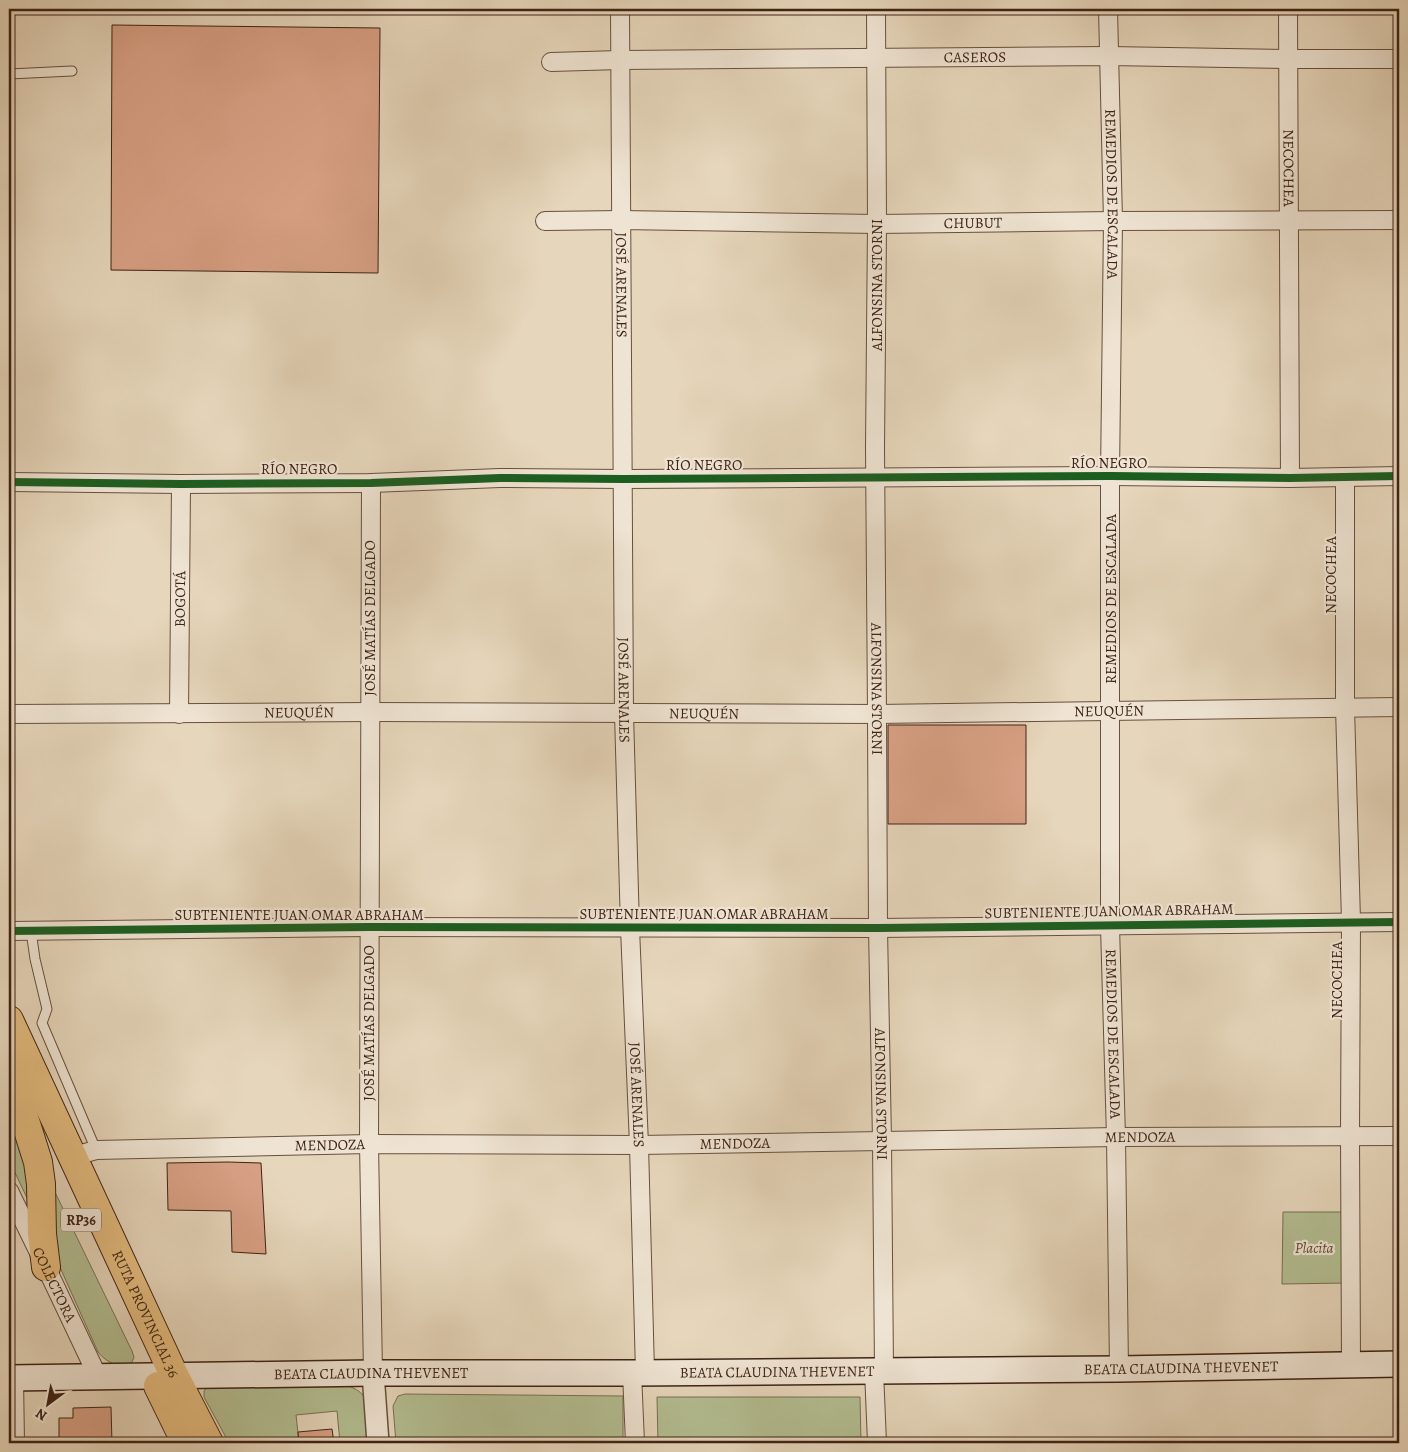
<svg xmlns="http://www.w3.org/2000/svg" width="1408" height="1452" font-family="Alegreya,serif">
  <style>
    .green { fill: #b3be92; stroke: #787054 }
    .building { fill: #d8a084; stroke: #3e2315 }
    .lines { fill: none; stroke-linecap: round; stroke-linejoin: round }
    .service-casing { stroke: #68503e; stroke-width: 11 }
    .minor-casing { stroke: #68503e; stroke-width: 20 }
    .tertiary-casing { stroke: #68503e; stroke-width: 24 }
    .secondary-casing { stroke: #3e2315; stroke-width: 28 }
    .primary-casing { stroke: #3e2315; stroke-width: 30 }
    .service { stroke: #efe4d3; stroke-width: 9 }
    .minor { stroke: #efe4d3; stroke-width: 18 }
    .tertiary { stroke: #efe4d3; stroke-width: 21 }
    .secondary { stroke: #efe4d3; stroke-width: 25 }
    .primary { stroke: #e3bb7e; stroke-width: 28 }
    .cycleway-casing { stroke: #efe4d3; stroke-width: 11 }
    .cycleway { stroke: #1b5e20; stroke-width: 8 }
    .labels { text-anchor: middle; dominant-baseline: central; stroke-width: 4.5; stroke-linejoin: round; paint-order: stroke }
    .shield { fill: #efe4d3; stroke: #735d4e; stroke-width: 1 }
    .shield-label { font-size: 14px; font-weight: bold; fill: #3e2315 }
    .street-label { font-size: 15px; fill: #3e2315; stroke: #efe4d3 }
    .park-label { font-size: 15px; font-style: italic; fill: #5b4a34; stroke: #efe4d3 }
  </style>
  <rect width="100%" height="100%" fill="#e6d6bb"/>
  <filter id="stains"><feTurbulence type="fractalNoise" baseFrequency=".004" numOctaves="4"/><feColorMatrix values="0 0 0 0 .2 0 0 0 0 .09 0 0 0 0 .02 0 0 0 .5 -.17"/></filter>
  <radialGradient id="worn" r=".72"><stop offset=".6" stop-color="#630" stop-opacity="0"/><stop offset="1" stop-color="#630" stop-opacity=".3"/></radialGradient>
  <path class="green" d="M9 1100 18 1121 37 1219 9 1160Z
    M52 1186 132 1351 134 1357 132 1362C120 1370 106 1362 98 1352L54 1254Z
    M1283 1212H1344L1347 1283 1282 1284Z
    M348 1386C357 1389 361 1392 366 1399L371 1443H340L337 1411 296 1415 299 1443H229L204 1397V1391L207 1387Z
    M405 1394 623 1396V1443H396L393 1406 398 1396Z
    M657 1397H860L861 1443H658Z"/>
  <path class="building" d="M112 25 380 28 378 273 111 270Z
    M888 725H1026V824H888Z
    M228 1162 261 1163 266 1254 232 1252 231 1211 168 1210 167 1163Z
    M111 1407 112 1443H59V1418H73V1408Z
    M332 1429 334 1443H299L298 1432Z"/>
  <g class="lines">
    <defs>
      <path id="service" d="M9 74 72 71
        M31 931 35 959 47 1009 42 1023 96 1150"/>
      <g id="minor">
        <path id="s1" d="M620 9 624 713 630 928 639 1145 645 1372"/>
        <path id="s2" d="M876 9 877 224 875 447 877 714 878 928 882 1141 884 1370"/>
        <path id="s3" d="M1108 9 1113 221 1110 476V926L1116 1137 1119 1369"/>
        <path id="s4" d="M1288 9 1290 478"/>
        <path id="s5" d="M551 62 620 60 1109 56 1287 59H1399"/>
        <path id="s6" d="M545 221 621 220 877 224 1113 221 1399 220"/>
        <path d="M1345 477V707L1351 921 1350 1135 1351 1364"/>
        <path d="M9 482 181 484 371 483 500 478 623 479 1110 476 1290 478 1399 476"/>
        <path d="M371 483 369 1144 373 1373"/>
        <path id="s7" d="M9 714 370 712 877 714 1399 707"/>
        <path id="s8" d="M179 714 181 484"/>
        <path d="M9 931 369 927 878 928 1399 922"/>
        <path id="s9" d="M71 1157 96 1150 369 1144 639 1145 1116 1137 1399 1136"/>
        <path id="s10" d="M9 1191 46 1267 98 1377"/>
        <path d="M874 1371 877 1443"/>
        <path d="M632 1373 635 1443"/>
        <path d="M14 1378 15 1443"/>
      </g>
      <path id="tertiary" d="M373 1373 378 1443"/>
      <g id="secondary">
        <path id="s11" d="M9 1378 373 1373H632L1119 1369 1399 1364"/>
      </g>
      <g id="primary">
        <path id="s12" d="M9 1020 174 1375 209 1443"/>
        <path d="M9 1070 38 1162 41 1184 42 1234 46 1267"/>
        <path d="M158 1386 186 1443"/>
      </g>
    </defs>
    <use href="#service" class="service-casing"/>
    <use href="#minor" class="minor-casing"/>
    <use href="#tertiary" class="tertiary-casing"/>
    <use href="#secondary" class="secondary-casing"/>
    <use href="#primary" class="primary-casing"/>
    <use href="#service" class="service"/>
    <use href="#minor" class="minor"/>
    <use href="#tertiary" class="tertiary"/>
    <use href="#secondary" class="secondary"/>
    <use href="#primary" class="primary"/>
    <defs>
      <path id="cycleway" d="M9 482 181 484 371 483 500 478 623 479 1110 476 1290 478 1399 476
        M9 931 369 927 878 928 1399 922"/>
    </defs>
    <use href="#cycleway" class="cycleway-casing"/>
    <use href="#cycleway" class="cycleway"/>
  </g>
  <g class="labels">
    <rect class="shield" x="61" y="1208.5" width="40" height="23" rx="4"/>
    <g class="shield-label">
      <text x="81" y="1220">RP36</text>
    </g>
    <g class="street-label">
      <text stroke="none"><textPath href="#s5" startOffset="424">CASEROS</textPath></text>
      <text stroke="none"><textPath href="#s4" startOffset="159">NECOCHEA</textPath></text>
      <text stroke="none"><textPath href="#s3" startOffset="185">REMEDIOS DE ESCALADA</textPath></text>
      <text stroke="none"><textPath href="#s6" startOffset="428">CHUBUT</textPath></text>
      <text transform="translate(877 285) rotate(-90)">ALFONSINA STORNI</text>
      <text stroke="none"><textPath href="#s1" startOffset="276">JOSÉ ARENALES</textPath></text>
      <text x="1109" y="463">RÍO NEGRO</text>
      <text x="704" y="465">RÍO NEGRO</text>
      <text x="299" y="469">RÍO NEGRO</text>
      <text transform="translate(1331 575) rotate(-90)">NECOCHEA</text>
      <text stroke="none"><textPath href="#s8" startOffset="115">BOGOTÁ</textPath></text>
      <text transform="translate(1111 599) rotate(-90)">REMEDIOS DE ESCALADA</text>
      <text transform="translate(370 618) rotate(-90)">JOSÉ MATÍAS DELGADO</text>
      <text stroke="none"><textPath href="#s2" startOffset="680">ALFONSINA STORNI</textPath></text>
      <text stroke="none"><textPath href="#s1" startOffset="681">JOSÉ ARENALES</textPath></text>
      <text stroke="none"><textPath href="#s7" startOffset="1100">NEUQUÉN</textPath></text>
      <text stroke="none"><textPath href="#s7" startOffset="290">NEUQUÉN</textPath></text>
      <text stroke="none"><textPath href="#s7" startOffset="695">NEUQUÉN</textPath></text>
      <text transform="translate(1109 911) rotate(-1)">SUBTENIENTE JUAN OMAR ABRAHAM</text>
      <text x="704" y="914">SUBTENIENTE JUAN OMAR ABRAHAM</text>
      <text x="299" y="915">SUBTENIENTE JUAN OMAR ABRAHAM</text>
      <text transform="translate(1337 980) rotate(-90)">NECOCHEA</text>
      <text transform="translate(369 1023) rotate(-90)">JOSÉ MATÍAS DELGADO</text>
      <text stroke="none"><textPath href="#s3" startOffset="1025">REMEDIOS DE ESCALADA</textPath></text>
      <text stroke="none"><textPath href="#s2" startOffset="1085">ALFONSINA STORNI</textPath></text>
      <text stroke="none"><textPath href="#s1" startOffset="1086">JOSÉ ARENALES</textPath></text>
      <text stroke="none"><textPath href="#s9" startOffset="1070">MENDOZA</textPath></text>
      <text stroke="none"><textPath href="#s9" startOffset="665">MENDOZA</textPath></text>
      <text stroke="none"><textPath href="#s9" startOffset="260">MENDOZA</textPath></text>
      <text stroke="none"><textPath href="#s10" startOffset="104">COLECTORA</textPath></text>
      <text stroke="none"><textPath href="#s12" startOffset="324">RUTA PROVINCIAL 36</textPath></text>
      <text stroke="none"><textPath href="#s11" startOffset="1172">BEATA CLAUDINA THEVENET</textPath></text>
      <text stroke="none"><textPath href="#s11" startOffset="768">BEATA CLAUDINA THEVENET</textPath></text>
      <text stroke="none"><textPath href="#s11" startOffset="362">BEATA CLAUDINA THEVENET</textPath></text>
    </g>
    <g class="park-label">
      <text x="1314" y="1248">Placita</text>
    </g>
  </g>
  <rect width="1408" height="1452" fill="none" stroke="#e6d6bb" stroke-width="30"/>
  <rect x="10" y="10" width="1388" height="1432" fill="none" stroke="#3e2315" stroke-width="2.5"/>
  <rect x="15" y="15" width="1378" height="1422" fill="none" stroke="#3e2315"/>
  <g transform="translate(48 1404) rotate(212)" stroke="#efe4d3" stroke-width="4" paint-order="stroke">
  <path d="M0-4L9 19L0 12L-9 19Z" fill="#3e2315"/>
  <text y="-8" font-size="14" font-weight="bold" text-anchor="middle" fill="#3e2315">N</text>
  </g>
  <rect width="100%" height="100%" filter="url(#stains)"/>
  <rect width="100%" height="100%" fill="url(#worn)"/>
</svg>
